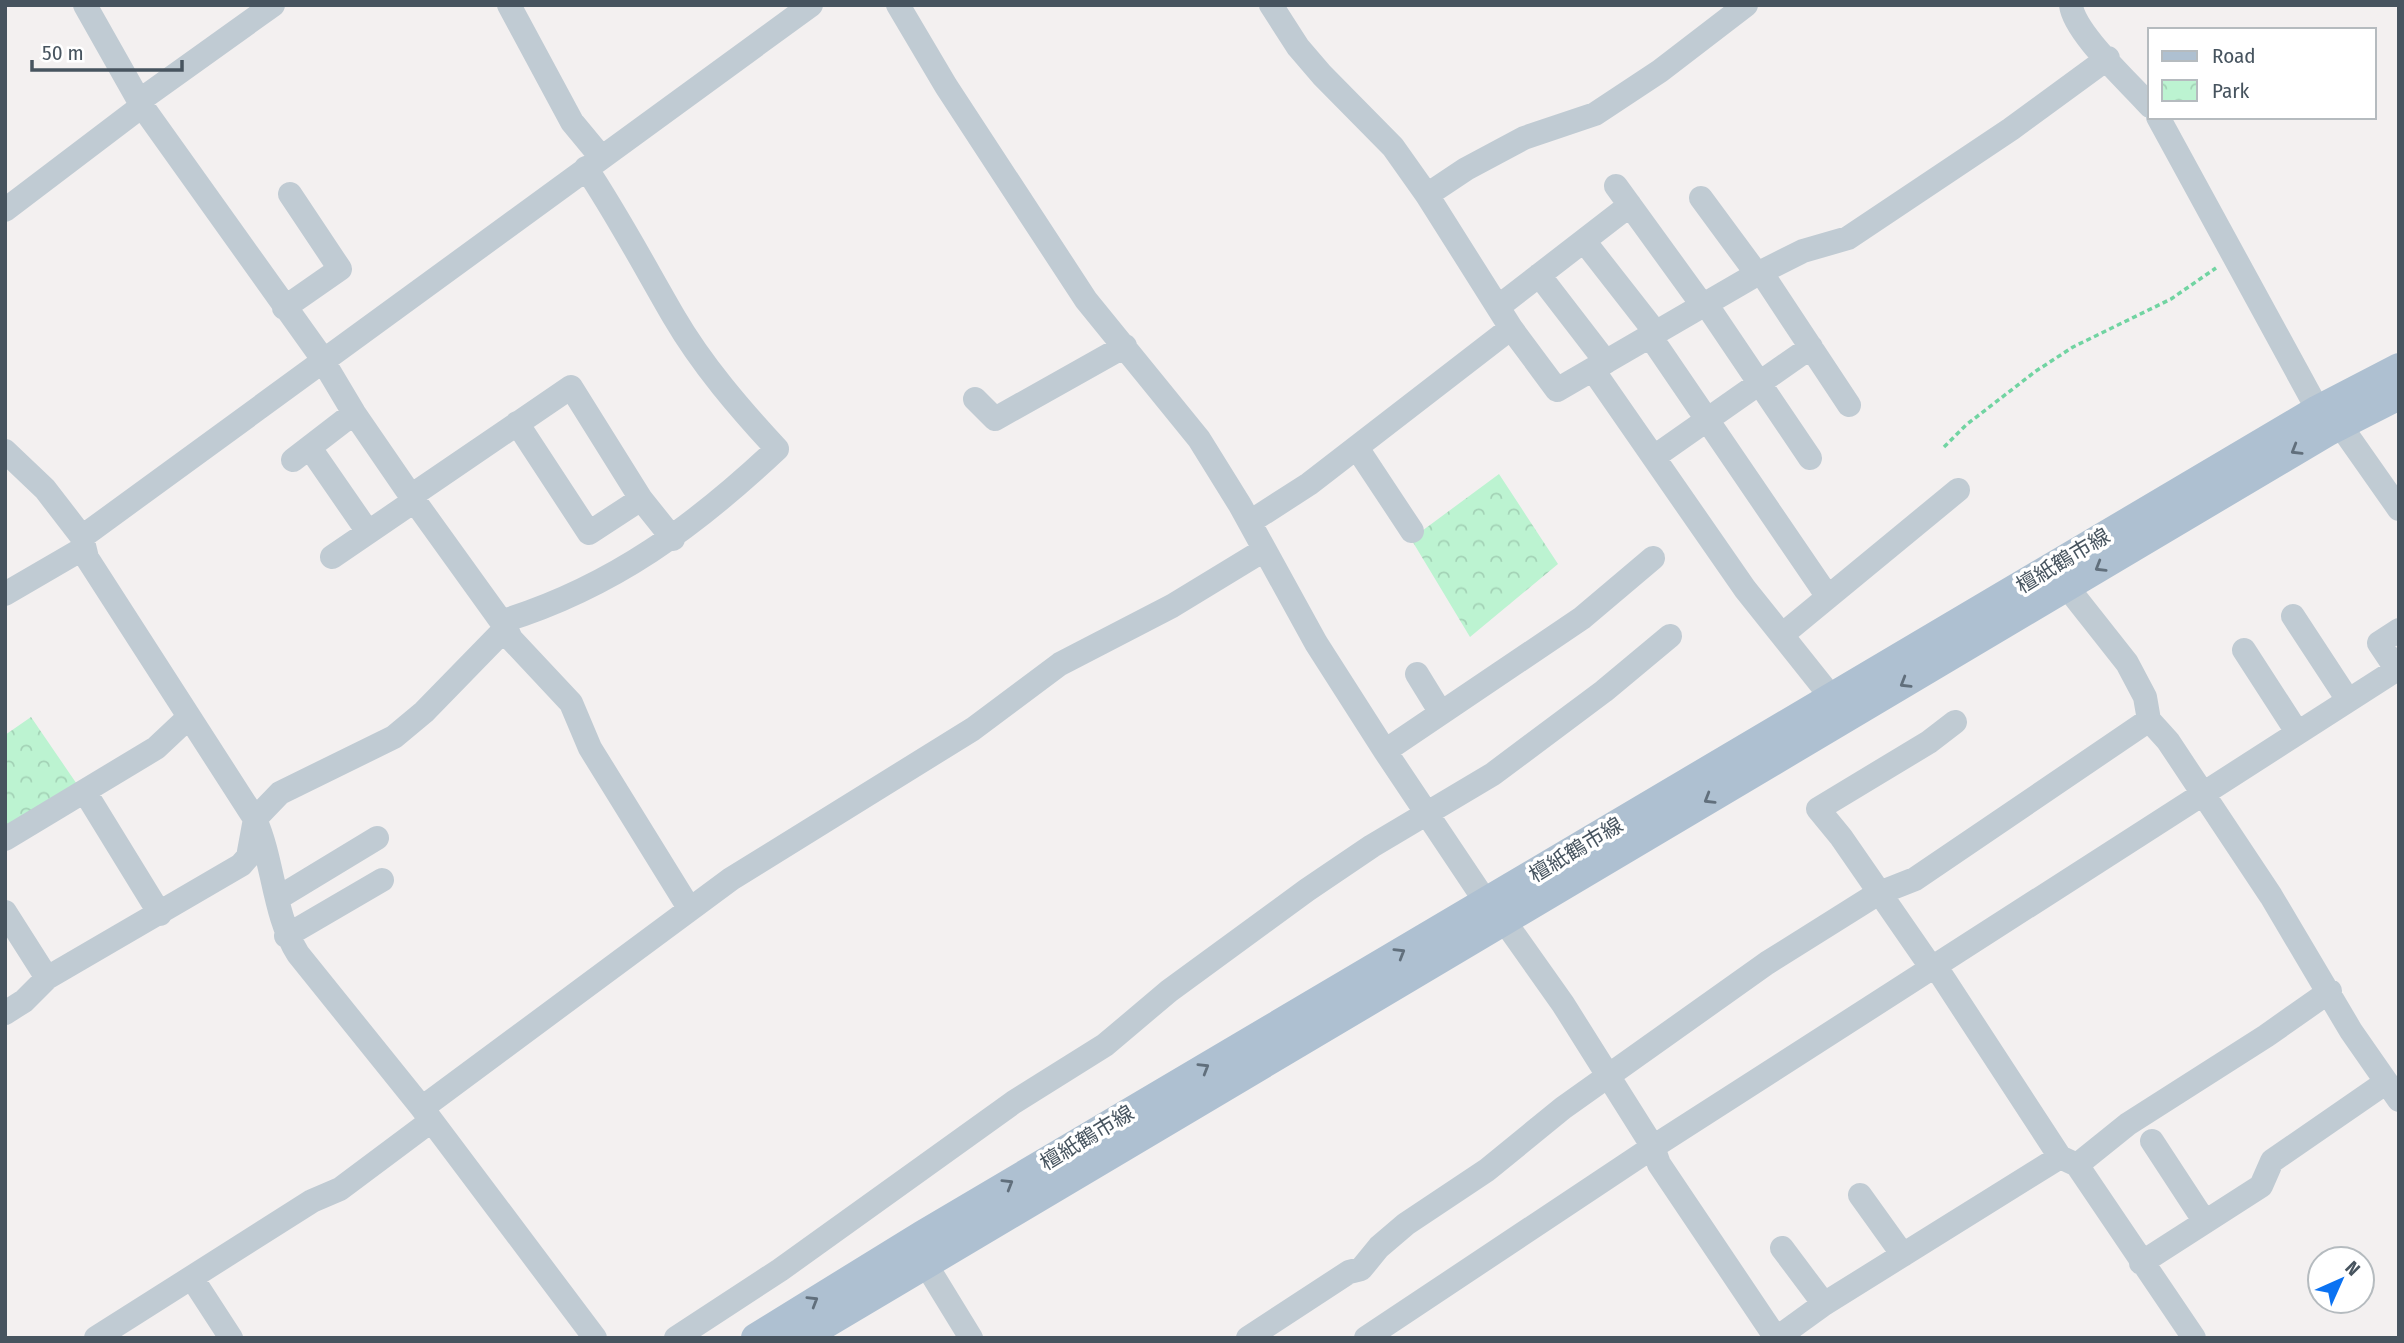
<svg xmlns="http://www.w3.org/2000/svg" width="2404" height="1343" font-family="'Fira Sans Condensed','Noto Sans JP',sans-serif">
  <style>
    .park { fill: url(#park-crowns) }
    .lines { fill: none; stroke-linecap: round; stroke-linejoin: round }
    .path { stroke: #71d4a2; stroke-width: 3.5; stroke-dasharray: 5 3.5; stroke-linecap: butt }
    .minor { stroke: #c0cbd3; stroke-width: 24 }
    .major { stroke: #aec0d1; stroke-width: 30 }
    .oneway { stroke: #616f7c }
    .labels { text-anchor: middle; dominant-baseline: central; stroke-width: 7; stroke-linejoin: round; paint-order: stroke }
    .street-label { font-size: 21px; fill: #47545f; stroke: #fff }
  </style>
  <defs>
    <pattern id="park-crowns" width="20" height="18" patternUnits="userSpaceOnUse" patternTransform="scale(1.75)"><rect width="20" height="18" fill="#bcf3d1"/><path d="M2 6a3 3 0 1 1 6 0M12 15a3 3 0 1 1 6 0" fill="none" stroke="#a3d2b6"/></pattern>
  </defs>
  <rect width="100%" height="100%" fill="#f3f0f0"/>
  <path class="park" d="M1499 474 1558 564 1470 637 1411 539Z
    M31 717 83 793 5 837V735Z"/>
  <g class="lines">
    <path class="path" d="M1944 447 1966 425 2036 371 2073 347 2171 299 2216 268"/>
    <path class="minor" d="M509 5 572 122 601 157
      M898 5 946 86 1086 300 1199 439 1240 505 1316 643 1385 751 1486 902 1505 922 1563 1004 1653 1147 1659 1164 1776 1338
      M2071 5C2074 33 2130 83 2150 106
      M139 101 273 5
      M2158 117 2318 410
      M1616 186 1703 306
      M1427 195 1466 169 1524 138 1595 114 1660 71 1746 5
      M1701 198 1757 274
      M5 210 142 106
      M1584 241 1656 333
      M1761 272 1849 405
      M1539 275 1606 362
      M1706 304 1810 458
      M1498 307 1630 205
      M284 308 340 269 290 194
      M1511 328 1557 390 1757 274 1803 251 1848 238 2011 129 2108 58
      M1650 336 1828 597
      M1593 370 1745 589 1832 698
      M975 399 995 419 1125 346
      M517 423 589 533 641 499
      M2340 425 2399 509
      M310 448 368 532
      M1357 448 1412 531
      M5 451 45 489 82 537 87 558 255 819C274 862 273 914 298 954L422 1108 595 1338
      M1654 457 1811 347
      M293 460 354 413
      M411 496 571 387 641 499 673 539
      M1250 522 1309 484 1511 328 1427 195 1393 147 1322 75 1298 47 1271 5
      M82 537 811 5
      M332 557 414 501
      M2067 587 2127 663 2145 697 2149 720 2168 741 2271 896 2351 1031 2399 1100
      M5 594 84 548
      M2293 616 2348 700
      M503 621C613 587 695 526 777 449 740 409 702 365 674 317 645 267 618 216 586 168
      M506 628 511 639 571 703 590 748 689 908
      M1782 635 1958 490
      M2244 650 2297 732
      M2397 670 2379 643 2399 630
      M1417 674 1441 713
      M1385 751 1582 618 1653 558
      M85 792 160 914
      M5 839 156 748 189 717
      M278 898 377 838
      M5 912 47 978
      M286 936 382 880
      M1936 967 2060 1157 2077 1165 2194 1338
      M1933 970 1841 837 1818 809 1929 742 1955 722
      M5 1013 24 1001 47 978 241 865 248 857 255 819 280 793 394 737 424 712 506 628 411 496 354 413 317 351 142 106 85 5
      M422 1108 731 879 973 729 1060 664 1172 606 1264 550
      M2152 1141 2205 1222
      M2077 1165 2128 1124 2266 1036 2330 991
      M1860 1195 1903 1255
      M1782 1248 1824 1304
      M925 1263 971 1338
      M2141 1263 2261 1186 2272 1161 2385 1083
      M192 1278 231 1338
      M96 1338 312 1201 340 1189 431 1121
      M676 1338 780 1270 1014 1102 1105 1045 1169 991 1307 890 1372 846 1493 774 1604 691 1670 636
      M1248 1338 1349 1272 1361 1269 1379 1247 1406 1224 1487 1170 1563 1108 1767 963 1877 894 1915 879 2149 720
      M1366 1338 1653 1147 2399 668
      M1777 1338 1824 1304 2060 1157"/>
    <path class="major" d="M756 1338 923 1235 2318 410 2399 368
      M801 1338 2328 431 2399 395"/>
  </g>
  <defs><path id="oneway-chevron" d="M-2-3.5L2.5 0L-2 3.5" fill="none" stroke-width="1.6" stroke-linecap="round" stroke-linejoin="round" transform="scale(1.75)"/></defs>
  <g class="oneway">
    <use href="#oneway-chevron" transform="translate(2296 450) rotate(149)"/>
    <use href="#oneway-chevron" transform="translate(2100 567) rotate(149)"/>
    <use href="#oneway-chevron" transform="translate(1905 683) rotate(149)"/>
    <use href="#oneway-chevron" transform="translate(1709 799) rotate(149)"/>
    <use href="#oneway-chevron" transform="translate(1400 953) rotate(-31)"/>
    <use href="#oneway-chevron" transform="translate(1204 1068) rotate(-31)"/>
    <use href="#oneway-chevron" transform="translate(1008 1184) rotate(-31)"/>
    <use href="#oneway-chevron" transform="translate(813 1301) rotate(-31)"/>
  </g>
  <g class="labels">
    <g class="street-label">
      <text transform="translate(2063 561) rotate(-31)">檀紙鶴市線</text>
      <text transform="translate(1576 850) rotate(-31)">檀紙鶴市線</text>
      <text transform="translate(1087 1138) rotate(-31)">檀紙鶴市線</text>
    </g>
  </g>
  <rect width="2404" height="1343" fill="none" stroke="#47545f" stroke-width="14"/>
  <rect x="2148" y="28" width="228" height="91" fill="#ffffff" stroke="#b5bbbf" stroke-width="2"/>
  <rect x="2162" y="51" width="35" height="10" fill="#aec0d1" stroke="#b5bbbf" stroke-width="2"/>
  <text x="2212" y="63" font-size="21" fill="#47545f">Road</text>
  <rect x="2162" y="80" width="35" height="21" fill="url(#park-crowns)" stroke="#b5bbbf" stroke-width="2"/>
  <text x="2212" y="98" font-size="21" fill="#47545f">Park</text>
  <g transform="translate(2341 1280) rotate(45)"><circle r="33" fill="#ffffff" stroke="#b5bbbf" stroke-width="2"/>
  <path d="M0-5L12 26L0 18L-12 26Z" fill="#0b72f2"/>
  <text y="-10" font-size="19" font-weight="bold" text-anchor="middle" fill="#47545f">N</text>
  </g>
  <path d="M32 60v10h150v-10" fill="none" stroke="#47545f" stroke-width="3.5"/>
  <text x="42" y="60" font-size="21" fill="#47545f" stroke="#ffffff" stroke-width="5" paint-order="stroke">50 m</text>
</svg>
